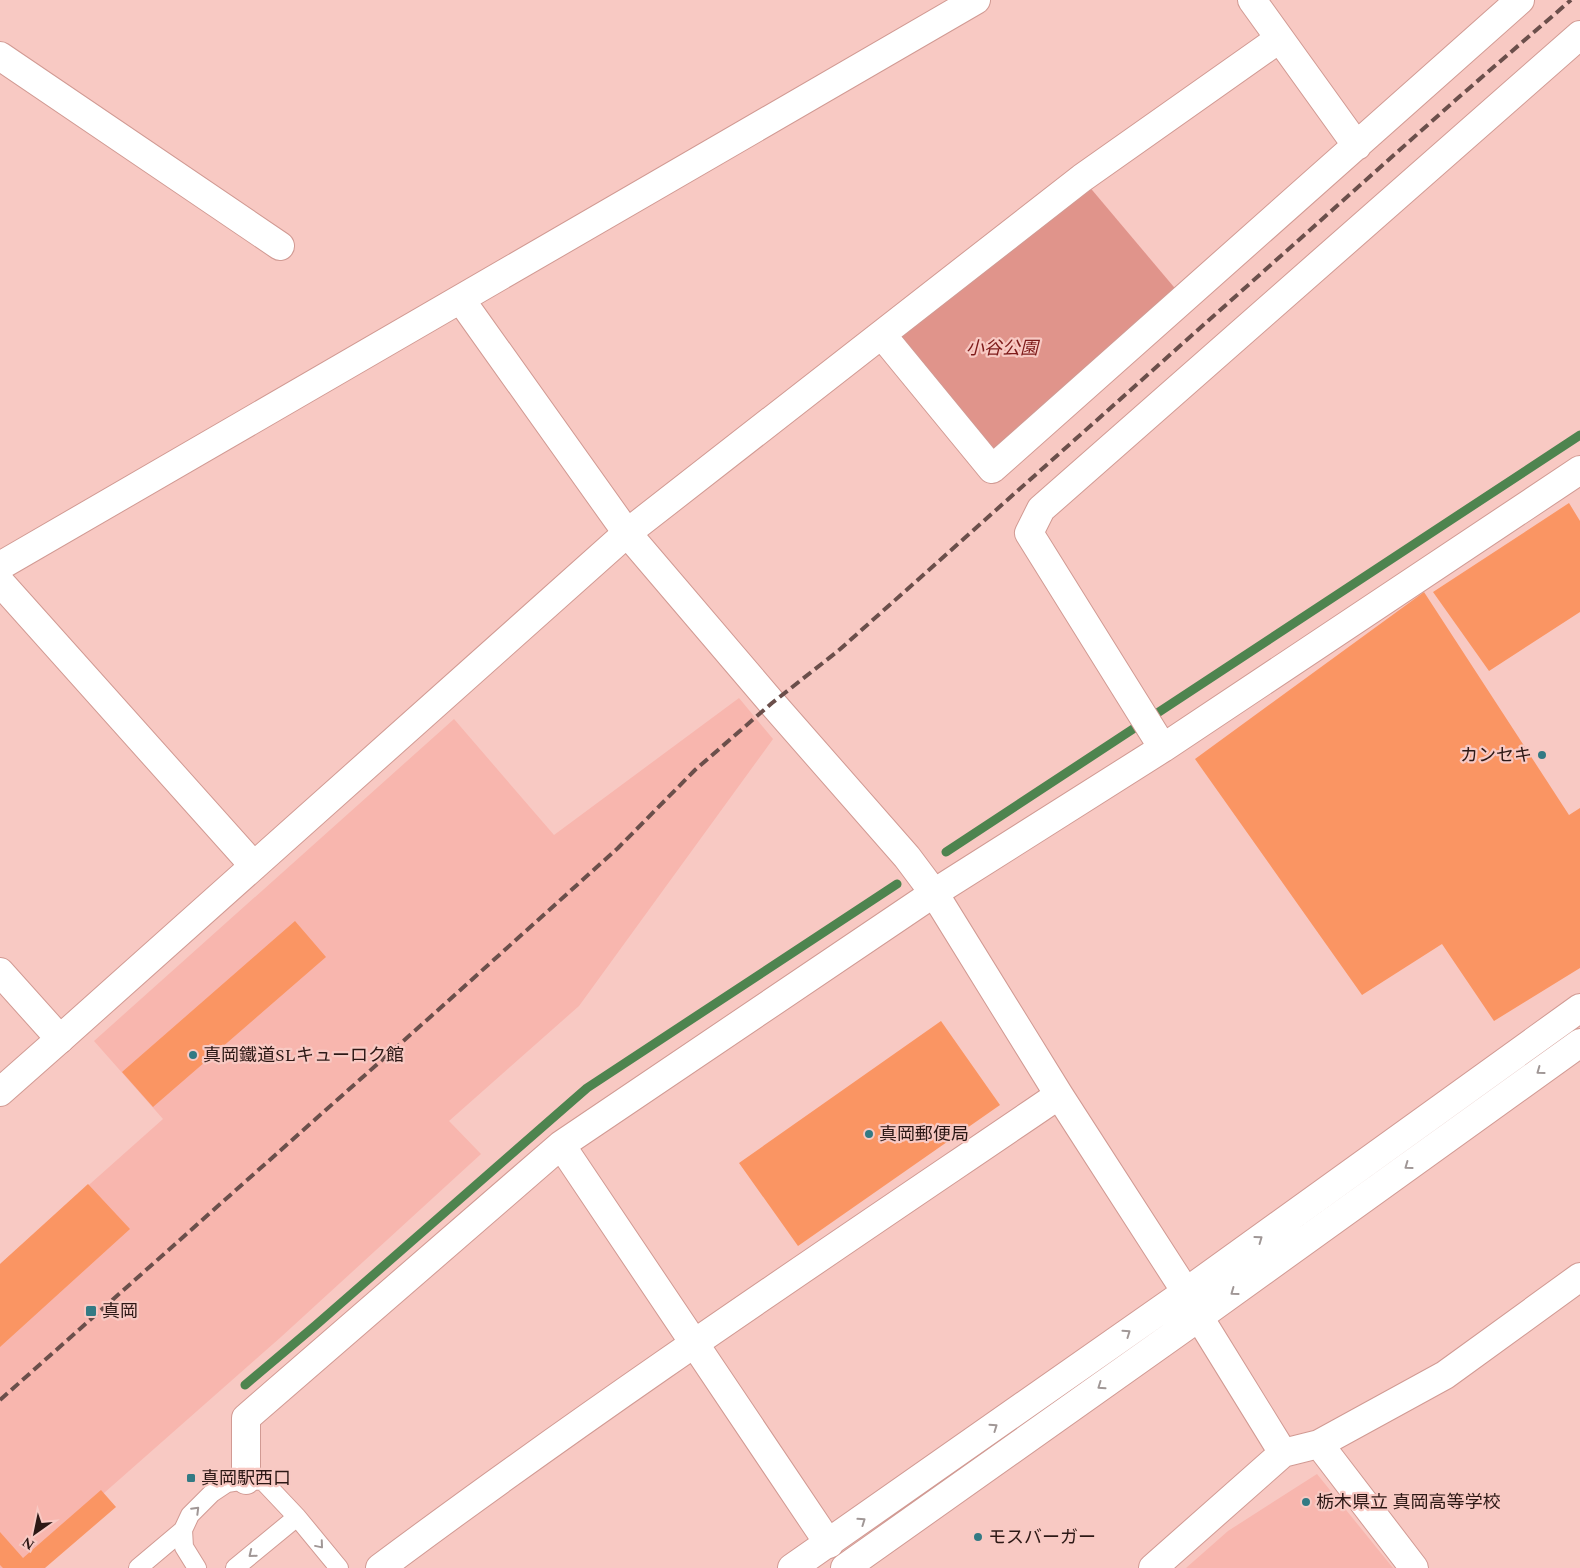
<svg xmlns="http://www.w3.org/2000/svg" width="1580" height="1568" font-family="Spectral,'Noto Sans JP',serif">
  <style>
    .built { fill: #f8b6ae }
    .green { fill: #e0948b }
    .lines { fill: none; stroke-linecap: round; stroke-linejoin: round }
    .stream { stroke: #4e844f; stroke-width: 9 }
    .building { fill: #fa9563 }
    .service-casing { stroke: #d19a93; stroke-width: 20 }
    .minor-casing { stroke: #d19a93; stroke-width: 30 }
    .tertiary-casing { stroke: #d19a93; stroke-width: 30 }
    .secondary-casing { stroke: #d19a93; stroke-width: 30 }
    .service { stroke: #fff; stroke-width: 18 }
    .minor { stroke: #fff; stroke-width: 28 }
    .tertiary { stroke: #fff; stroke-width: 28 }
    .secondary { stroke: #fff; stroke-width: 28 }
    .rail { stroke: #6b4f4b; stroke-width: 4; stroke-dasharray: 10 5; stroke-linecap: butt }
    .oneway { stroke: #a09796 }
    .poi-dot { fill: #337a84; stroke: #f8c9c3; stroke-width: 2 }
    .labels { text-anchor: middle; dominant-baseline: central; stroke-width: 4.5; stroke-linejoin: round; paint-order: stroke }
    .park-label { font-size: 18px; font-style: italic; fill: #7d1a19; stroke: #f8c9c3 }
    .poi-label { font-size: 18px; fill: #2c1815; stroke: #f8c9c3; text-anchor: start }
  </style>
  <rect width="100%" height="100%" fill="#f8c9c3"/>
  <path class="built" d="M739 698 773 739 579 1006 449 1121 481 1154 281 1337 19 1568H0V1264L163 1119 94 1041 454 719 554 835Z
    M1317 1474 1393 1568H1186L1228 1531Z"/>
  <path class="green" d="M1082 178 1184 299 992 469 882 335Z"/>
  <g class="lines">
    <path class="stream" d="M946 852 1580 435
      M245 1385 316 1325 587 1088 897 884"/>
  </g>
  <path class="building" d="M1569 503 1580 521V612L1489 671 1433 592Z
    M1424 592 1569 815 1580 808V968L1494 1021 1442 944 1362 995 1195 759Z
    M295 921 326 957 153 1107 122 1072Z
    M941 1021 1000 1105 798 1246 739 1163Z
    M88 1184 130 1229 0 1347V1264Z
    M101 1490 116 1507 45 1568H3L0 1565V1532L23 1558Z"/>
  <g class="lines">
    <defs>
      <path id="service" d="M138 1568 183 1530
        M197 1568 184 1547 183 1530 190 1515 212 1493 227 1483 246 1480 263 1481 297 1517 339 1568
        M235 1568 297 1517"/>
      <path id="minor" d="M1252 0 1357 146
        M0 56 280 246
        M461 300 627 533 1082 178 1279 39
        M882 335 992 469 1520 0
        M0 566 976 0
        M1163 748 1029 533 1041 509 1580 35
        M0 972 60 1039
        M561 1145 829 1544
        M1199 1317 1283 1453
        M1319 1444 1414 1568
        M246 1480V1418L561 1145 934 893 1163 748 1580 470
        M1153 1568 1283 1453 1319 1444 1445 1375 1580 1277"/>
      <path id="tertiary" d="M0 582 254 866
        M60 1039 627 533 772 703 907 857 934 893 1059 1095 1186 1292 1199 1317
        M380 1568C601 1403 831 1250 1059 1095
        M792 1568 1186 1292 1580 1008
        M845 1568 1199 1317 1580 1043"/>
      <path id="secondary" d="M0 1092 60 1039"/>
    </defs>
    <use href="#service" class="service-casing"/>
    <use href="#minor" class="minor-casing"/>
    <use href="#tertiary" class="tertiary-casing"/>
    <use href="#secondary" class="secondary-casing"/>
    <use href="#service" class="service"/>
    <use href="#minor" class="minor"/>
    <use href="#tertiary" class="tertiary"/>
    <use href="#secondary" class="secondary"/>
    <path class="rail" d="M0 1400 437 1011 618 848 695 770 772 703 838 651 1459 97 1571 0"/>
  </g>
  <defs><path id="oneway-chevron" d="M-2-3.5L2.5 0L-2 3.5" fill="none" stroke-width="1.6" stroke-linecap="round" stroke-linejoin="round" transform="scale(1.25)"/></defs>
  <g class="oneway">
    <use href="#oneway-chevron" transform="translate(1540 1071) rotate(144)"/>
    <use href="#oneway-chevron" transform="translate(1408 1166) rotate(144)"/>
    <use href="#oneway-chevron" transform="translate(1259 1239) rotate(-36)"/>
    <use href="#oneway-chevron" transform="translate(1234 1292) rotate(144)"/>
    <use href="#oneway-chevron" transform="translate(1127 1333) rotate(-35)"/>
    <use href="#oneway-chevron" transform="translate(1101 1386) rotate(145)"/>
    <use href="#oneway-chevron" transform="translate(994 1427) rotate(-35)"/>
    <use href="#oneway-chevron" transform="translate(196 1510) rotate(-45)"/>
    <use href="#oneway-chevron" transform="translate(862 1521) rotate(-35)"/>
    <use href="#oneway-chevron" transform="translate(320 1545) rotate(50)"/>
    <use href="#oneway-chevron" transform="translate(252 1554) rotate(141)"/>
  </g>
  <g class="poi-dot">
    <circle cx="1542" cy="755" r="5"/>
    <circle cx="193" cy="1055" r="5"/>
    <circle cx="869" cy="1134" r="5"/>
    <rect x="85" y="1305" width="12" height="12" rx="2.5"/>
    <rect x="186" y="1473" width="10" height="10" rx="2.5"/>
    <circle cx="1306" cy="1502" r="5"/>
    <circle cx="978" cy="1537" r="5"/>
  </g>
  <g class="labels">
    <g class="park-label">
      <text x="1002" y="348">小谷公園</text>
    </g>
    <g class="poi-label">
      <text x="1532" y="755" text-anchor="end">カンセキ</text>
      <text x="203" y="1055">真岡鐵道SLキューロク館</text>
      <text x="879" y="1134">真岡郵便局</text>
      <text x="102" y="1311">真岡</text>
      <text x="201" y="1478">真岡駅西口</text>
      <text x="1316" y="1502">栃木県立 真岡高等学校</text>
      <text x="988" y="1537">モスバーガー</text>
    </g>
  </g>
  <g transform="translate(35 1533) rotate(213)" stroke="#f8c9c3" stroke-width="4" paint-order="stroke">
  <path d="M0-4L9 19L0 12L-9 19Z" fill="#2c1815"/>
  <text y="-8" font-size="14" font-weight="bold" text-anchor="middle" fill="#2c1815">N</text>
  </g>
</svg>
